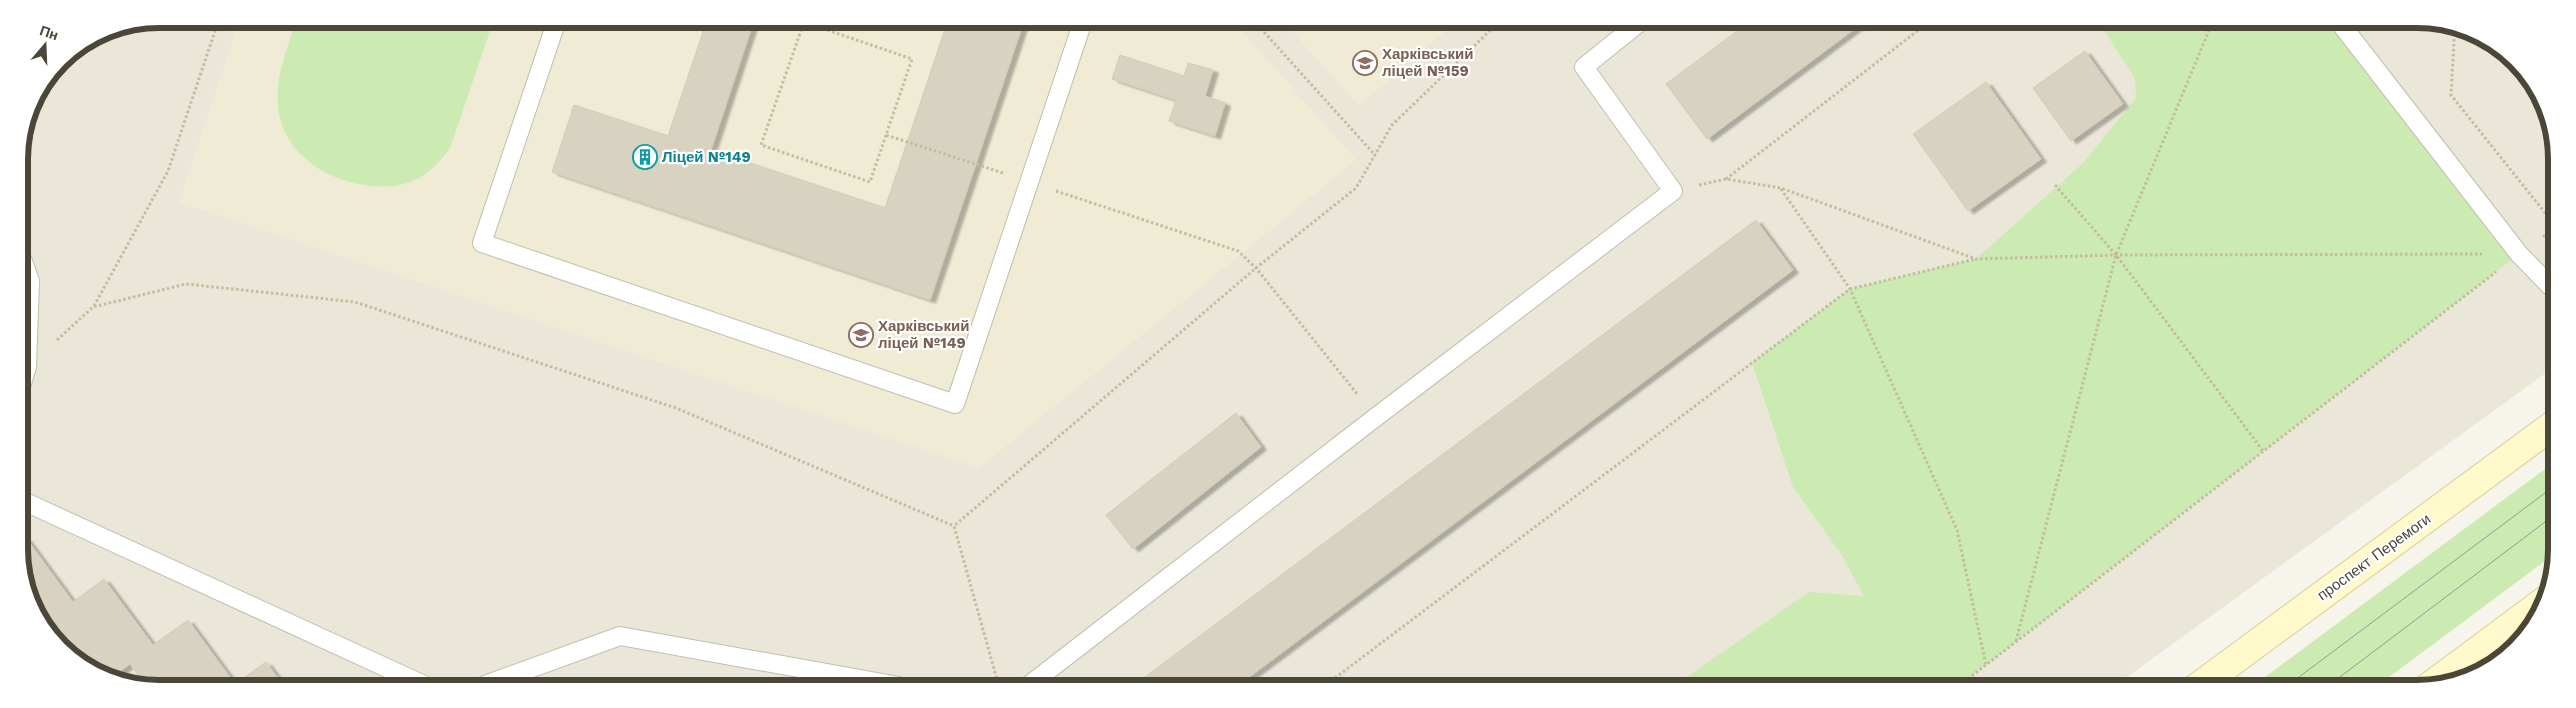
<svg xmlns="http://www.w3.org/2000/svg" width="2576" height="708" font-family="'Work Sans',sans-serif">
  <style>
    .residential { fill: #eae7d9 }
    .education { fill: #efebd5 }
    .green { fill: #cbebb3 }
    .building { fill: #d8d2c0; stroke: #d4cbb2; filter: url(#shadow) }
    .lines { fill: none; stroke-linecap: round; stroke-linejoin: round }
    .lane-casing { stroke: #c2bead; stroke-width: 20 }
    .secondary-casing { stroke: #d8cf99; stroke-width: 30 }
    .path { stroke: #c5bc9d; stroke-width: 3; stroke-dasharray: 2.5 2.5; stroke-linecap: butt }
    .lane { stroke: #fff; stroke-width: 18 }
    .secondary { stroke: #fff9cc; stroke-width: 28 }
    .tram { stroke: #999; stroke-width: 1 }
    .labels { text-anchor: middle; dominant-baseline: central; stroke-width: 4.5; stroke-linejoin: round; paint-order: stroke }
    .education-label { font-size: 15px; font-weight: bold; fill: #785e54; stroke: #fff; text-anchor: start }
    .culture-label { font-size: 15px; font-weight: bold; fill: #0d838f; stroke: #fff; text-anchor: start }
    .street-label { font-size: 15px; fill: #4b4638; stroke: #fff }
    .rim { fill: none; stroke: #4b4638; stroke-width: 6 }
  </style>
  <defs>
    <filter id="shadow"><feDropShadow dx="5.5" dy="3" stdDeviation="1" flood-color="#0004"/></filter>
  </defs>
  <rect width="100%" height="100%" fill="#f6f4eb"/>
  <path class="residential" d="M158 19 2454 23 2517 60 2555 131 2554 367 2112 688 122 685 54 642 21 577 19 149 33 97 60 59 105 29Z"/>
  <path class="education" d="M240 19 1233 21 1356 160 979 468 179 202Z
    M1283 21H1457L1359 106Z"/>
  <path class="green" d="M297 19H494L450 148C437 166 422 181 399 185 353 193 291 167 280 118 272 83 286 52 297 19Z
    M2099 23H2340L2519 254 1956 688H1671L1809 592 1864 596 1841 554 1793 487 1752 363 1850 289 1976 259 2083 163 2136 98 2135 78Z
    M2553 463V555L2373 689H2249Z"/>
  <path class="building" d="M707 20H754L711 150 885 208 948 20 1024 21 930 300 552 172 574 105 668 136Z
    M1749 22H1864L1707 139 1666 84Z
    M2085 51 2123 104 2071 141 2033 88Z
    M1120 55 1184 76 1188 63 1213 70 1205 96 1225 103 1215 136 1169 121 1176 100 1112 79Z
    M1986 82 2041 159 1968 211 1913 134Z
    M1756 220 1793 270 1236 687 1133 686Z
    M1236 413 1261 447 1133 549 1106 515Z
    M26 538 73 602 104 579 153 645 188 620 235 684 266 662 283 685H145L130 664 111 678 66 649 60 642 57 644 54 642 21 577V541Z"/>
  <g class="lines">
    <defs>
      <path id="lane" d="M557 20 482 243 955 404 1083 21
        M2340 23 2519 254 2554 290
        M20 253 30 281 27 367 20 390
        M21 500 424 685
        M485 685 620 636 899 686
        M1028 686 1376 417 1673 191 1584 67 1640 22"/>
      <path id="secondary" d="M2195 689 2553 425
        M2426 689 2547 599"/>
    </defs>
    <use href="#lane" class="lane-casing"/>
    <use href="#secondary" class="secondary-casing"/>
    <path class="path" d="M1254 21 1375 155
      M2455 24 2451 95 2554 224
      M886 135 870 182 761 145 804 22 912 59 886 135 1003 173
      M1726 179 1929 22
      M1699 185 1726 179 1781 188 1976 259 2116 255 2482 254
      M2055 185 2116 255 2263 451
      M1781 189 1850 289 1957 530 1986 665
      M1056 191 1238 251 1256 268 1358 395
      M2543 237 2554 230
      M94 306 168 171 219 19
      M57 340 93 307 186 284 355 302 676 408 954 526
      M2016 641 2116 255 2212 23
      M998 683 954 526 1256 268 1356 188 1392 125 1500 21
      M1323 687 1850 289 1975 259
      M1956 688 2496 272"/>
    <use href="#lane" class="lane"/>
    <use href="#secondary" class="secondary"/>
    <path class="tram" d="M2283 689 2553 487
      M2324 689 2553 516"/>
  </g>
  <defs>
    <symbol id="school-ring" viewBox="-11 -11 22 22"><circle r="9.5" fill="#fff" stroke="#8d6e63" stroke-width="1.5"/><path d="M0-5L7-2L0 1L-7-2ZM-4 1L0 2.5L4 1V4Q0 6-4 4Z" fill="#8d6e63"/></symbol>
    <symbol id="building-ring" viewBox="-11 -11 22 22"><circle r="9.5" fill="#fff" stroke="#0f9aa8" stroke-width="1.5"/><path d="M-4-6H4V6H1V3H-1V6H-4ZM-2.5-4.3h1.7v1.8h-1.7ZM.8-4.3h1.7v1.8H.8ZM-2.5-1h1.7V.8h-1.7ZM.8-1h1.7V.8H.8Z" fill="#0f9aa8"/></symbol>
  </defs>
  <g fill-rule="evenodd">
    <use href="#school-ring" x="1351" y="49" width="28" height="28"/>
    <use href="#building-ring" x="631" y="143" width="28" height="28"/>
    <use href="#school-ring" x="847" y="321" width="28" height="28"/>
  </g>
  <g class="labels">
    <g class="education-label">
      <text x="1382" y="54">Харківський<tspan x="1382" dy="17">ліцей №159</tspan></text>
      <text x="878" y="326">Харківський<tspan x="878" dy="17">ліцей №149</tspan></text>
    </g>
    <g class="culture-label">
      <text x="662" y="157">Ліцей №149</text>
    </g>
    <g class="street-label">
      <text transform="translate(2374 557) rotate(-36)">проспект Перемоги</text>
    </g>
  </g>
  <path d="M0 0H2576V708H0ZM159 28H2417A131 131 0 0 1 2548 159V549A131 131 0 0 1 2417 680H159A131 131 0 0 1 28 549V159A131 131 0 0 1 159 28Z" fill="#fff" fill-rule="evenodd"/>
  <path class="rim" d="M159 28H2417A131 131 0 0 1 2548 159V549A131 131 0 0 1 2417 680H159A131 131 0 0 1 28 549V159A131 131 0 0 1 159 28Z"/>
  <g transform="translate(45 45) rotate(19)" stroke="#ffffff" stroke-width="4" paint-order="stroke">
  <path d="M0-4L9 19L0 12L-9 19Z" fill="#4b4638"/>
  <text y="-8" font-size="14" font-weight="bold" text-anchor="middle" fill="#4b4638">Пн</text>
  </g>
</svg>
